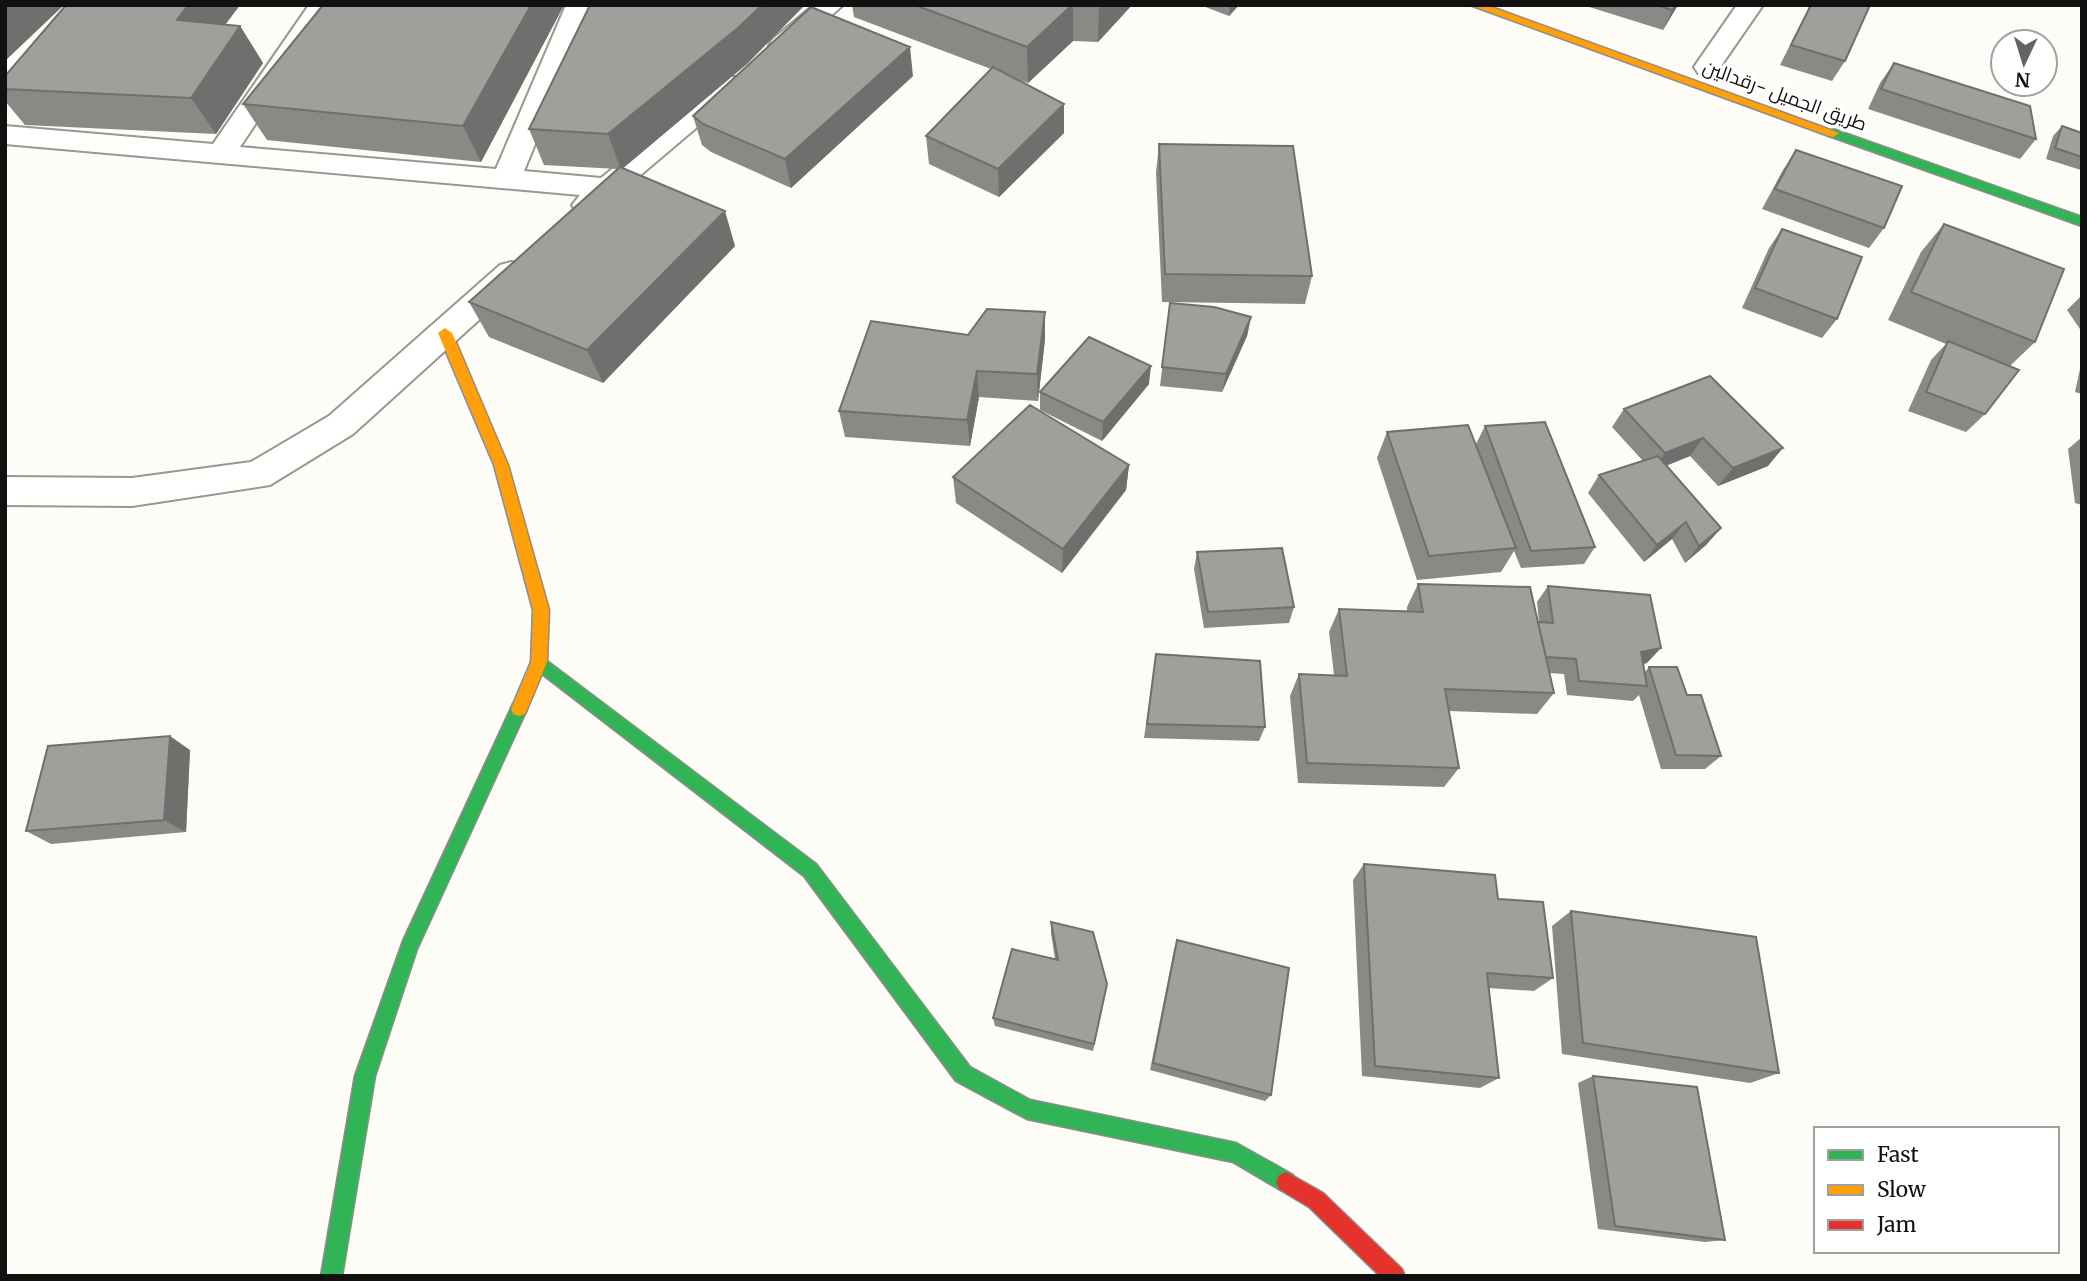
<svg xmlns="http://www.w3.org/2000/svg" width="2087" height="1281" font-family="Merriweather,Cairo,serif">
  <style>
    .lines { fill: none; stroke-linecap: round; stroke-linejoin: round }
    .street-casing { stroke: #979795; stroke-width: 4 }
    .fast-casing { stroke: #8e8d8b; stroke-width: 3 }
    .slow-casing { stroke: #8e8d8b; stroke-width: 3 }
    .jam-casing { stroke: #8e8d8b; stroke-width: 3 }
    .street { fill: #fffffe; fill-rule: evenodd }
    .fast { fill: #30b455; fill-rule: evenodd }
    .slow { fill: #ff9f0a; fill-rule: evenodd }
    .jam { fill: #e5322d; fill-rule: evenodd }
    .wall { fill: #8a8986 }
    .shaded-wall { fill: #716f6d }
    .building { fill: #a19f9c; stroke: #716f6d; stroke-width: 2 }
    .labels { text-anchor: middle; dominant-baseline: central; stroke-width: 7; stroke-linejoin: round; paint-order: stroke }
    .far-street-label { font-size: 19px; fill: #111; stroke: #fff }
  </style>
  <rect width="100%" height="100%" fill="#fdfcf7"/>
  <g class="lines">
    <defs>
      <path id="street" d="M309 5H335L240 147 496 169 566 5H592L524 171 601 178 725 77H745L749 83 597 212 587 215 577 212 572 205 580 195 5 144V126L213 144Z
        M814 5H843L791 51H773L769 45 773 39Z
        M1737 5H1763L1716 73H1698L1694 67Z
        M511 262 522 265 527 273 522 281 353 434 270 485 132 506 5 505V477L132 478 251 462 329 416 500 265Z"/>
      <path id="fast" d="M1833 129 2082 217V226L1829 136 1827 133Z
        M539 655 816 864 970 1067 1030 1100 1236 1143 1293 1175 1296 1182 1293 1189 1286 1192 1279 1189 1233 1162 1027 1119 956 1081 804 876 533 667 531 662 533 657Z
        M519 702 525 704 527 709 417 949 375 1076 342 1276H321L355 1076 403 941 513 704Z"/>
      <path id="slow" d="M1470 5H1486L1839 133 1833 137 1829 136Z
        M445 328 452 333 508 465 549 610 547 662 525 714 519 716 513 714 511 709 531 662 533 610 494 465 438 333Z"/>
      <path id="jam" d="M1286 1172 1323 1193 1402 1269 1405 1276H1380L1309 1207 1279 1189 1276 1182 1279 1175Z"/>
    </defs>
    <use href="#street" class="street-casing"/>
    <use href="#fast" class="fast-casing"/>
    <use href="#slow" class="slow-casing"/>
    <use href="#jam" class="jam-casing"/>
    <use href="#street" class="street"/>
    <use href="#fast" class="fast"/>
    <use href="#slow" class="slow"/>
    <use href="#jam" class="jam"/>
  </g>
  <path class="wall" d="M66 5H305L304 7 240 5 225 25 240 26 263 63 216 134 25 125 5 101V76Z
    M564 5 481 162 267 140 243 104Z
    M852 5H1132L1098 42 1073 41 1028 83 1014 78 1064 104V133L999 197 929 164 926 136 991 69 854 17Z
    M1200 5H1239L1229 16Z
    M1583 5H1678L1663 30Z
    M1810 5H1870L1845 61 1832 81 1780 65Z
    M748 63 623 168 735 246 603 383 489 337 469 302 618 169 544 165 529 129Z
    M1894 63 2036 139 2020 159 1868 109 1880 83Z
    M913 76 791 188 711 152 702 145 693 116Z
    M2062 126 2082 133 2081 170 2046 159 2053 136Z
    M1159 144 1312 276 1305 304 1162 302 1156 173Z
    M1796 150 1884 228 1869 248 1762 209 1783 170Z
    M1944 224 2035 342 2010 366 1985 414 1966 432 1908 411 1931 360 1946 344 1888 320 1921 252Z
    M1782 229 1837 319 1822 338 1742 308 1769 248Z
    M2082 295V332L2067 310Z
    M1170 303 1251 317 1247 336 1222 392 1160 386Z
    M1045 312V339L1038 401 979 397 970 446 845 437 839 411 968 335Z
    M2082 360V394L2075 392Z
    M1710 376 1768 466 1718 486 1690 456 1666 466 1721 528 1706 545 1685 563 1672 539 1644 562 1588 493 1599 475 1643 461 1612 427 1624 409Z
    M1149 384 1102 441 1040 410V392Z
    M1485 426 1595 547 1584 564 1521 568 1514 551 1501 572 1417 580 1377 458 1387 432 1476 444Z
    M2082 437V505L2075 503 2068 449Z
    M1129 465 1126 490 1062 573 956 503 953 477Z
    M1197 552 1294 607 1289 623 1204 628 1194 569Z
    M1418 584 1539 622 1537 602 1548 586 1647 663 1643 664 1645 672 1649 667 1687 695 1721 756 1705 769H1661L1639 695 1633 701 1567 695 1564 674 1549 673 1554 693 1537 714 1449 711 1459 768 1444 787 1298 783 1290 696 1299 674 1334 675 1329 632 1339 609 1407 611V607Z
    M1154 670 1265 727 1259 741 1144 738Z
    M190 750 186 832 51 844 26 831Z
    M1364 864 1553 978 1534 991 1488 988 1499 1078 1480 1088 1362 1076 1353 880Z
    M1571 911 1779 1073 1750 1083 1562 1054 1552 926Z
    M1051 922 1107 984 1093 1051 995 1026 993 1018 1055 959 1051 933Z
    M1177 940 1271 1095 1265 1101 1150 1070 1174 950Z
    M1593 1076 1725 1240 1705 1242 1598 1229 1578 1083Z"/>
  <path class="shaded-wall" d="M5 5H64L5 61Z
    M188 5H240L201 56 177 20Z
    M531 5H564L481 162 463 126Z
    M762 5H805L748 63 621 170 608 134Z
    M1072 5H1073V41L1028 83 1027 47Z
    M1132 5 1098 42 1099 6Z
    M1230 5H1239L1229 16Z
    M1676 5H1678L1663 30 1672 10Z
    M240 26 263 63 216 134 191 98Z
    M910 47 913 76 791 188 785 159Z
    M1064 104V133L999 197 998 169Z
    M725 211 735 246 603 383 587 350Z
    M1045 312V339L1038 401 1037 374Z
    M1251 317 1247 336 1222 392 1226 374Z
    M1151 366 1149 384 1102 441 1103 422Z
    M977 371 979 397 970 446 967 420Z
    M1703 438 1690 456 1652 471 1665 453Z
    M1783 448 1768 466 1718 486 1733 468Z
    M1129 465 1126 490 1062 573 1063 549Z
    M1686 522 1672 539 1644 562 1657 545Z
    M1721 528 1706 545 1685 563 1699 546Z
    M1661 648 1647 663 1627 668 1641 652Z
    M170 736 190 750 186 832 164 820Z"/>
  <path class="building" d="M66 5H188L177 20 240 26 191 98 5 89V76Z
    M323 5H531L463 126 243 104Z
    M590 5H762L739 27 608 134 529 129Z
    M915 5H1072L1027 47Z
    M1656 5H1676L1672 10Z
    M1811 5H1870L1845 61 1791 45Z
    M811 7 910 47 785 159 703 124 693 116Z
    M1894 63 2030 106 2036 139 1881 89Z
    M993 67 1064 104 998 169 926 136Z
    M2062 126 2082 133V157L2055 148Z
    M1159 144 1293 146 1312 276 1165 274Z
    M1796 150 1902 186 1884 228 1775 189Z
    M620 167 725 211 587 350 469 302Z
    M1944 224 2064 269 2035 342 1911 292Z
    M1782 229 1862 257 1837 319 1755 288Z
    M1170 303 1214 307 1251 317 1226 374 1162 367Z
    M987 309 1045 312 1037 374 977 371 967 420 839 411 871 321 968 335Z
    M1089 337 1151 366 1103 422 1040 392Z
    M1948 341 2019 370 1985 414 1926 392Z
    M1710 376 1783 448 1733 468 1703 438 1665 453 1624 409Z
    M1030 405 1129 465 1063 549 953 477Z
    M1545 422 1595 547 1531 551 1485 426Z
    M1468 425 1516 548 1429 556 1387 432Z
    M1658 456 1721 528 1699 546 1686 522 1657 545 1599 475Z
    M1282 548 1294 607 1208 612 1197 552Z
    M1418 584 1530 587 1554 693 1445 689 1459 768 1307 763 1299 674 1347 676 1339 609 1423 612Z
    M1548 586 1650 595 1661 648 1641 652 1647 686 1579 681 1576 659 1546 657 1538 622 1553 623Z
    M1156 654 1260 661 1265 727 1147 724Z
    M1649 667H1677L1687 695H1701L1721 756 1676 755Z
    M170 736 164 820 26 831 48 746Z
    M1364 864 1495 875 1498 899 1543 902 1553 978 1487 973 1499 1078 1375 1066Z
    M1571 911 1756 937 1779 1073 1583 1043Z
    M1051 922 1093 932 1107 984 1094 1044 993 1018 1012 949 1058 960Z
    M1177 940 1289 968 1271 1095 1153 1063Z
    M1593 1076 1697 1087 1725 1240 1615 1226Z"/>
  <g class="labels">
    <g class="far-street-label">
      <text transform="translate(1785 95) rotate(20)">طريق الجميل -رقدالين</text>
    </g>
  </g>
  <rect width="2087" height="1281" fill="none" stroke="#111111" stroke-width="14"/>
  <rect x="1814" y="1127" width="245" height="126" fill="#ffffff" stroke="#a0a0a0" stroke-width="2"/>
  <rect x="1828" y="1150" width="35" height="10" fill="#30b455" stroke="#a0a0a0" stroke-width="2"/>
  <text x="1877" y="1162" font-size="21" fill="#111111">Fast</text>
  <rect x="1828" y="1185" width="35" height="10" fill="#ff9f0a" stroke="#a0a0a0" stroke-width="2"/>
  <text x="1877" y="1197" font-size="21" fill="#111111">Slow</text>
  <rect x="1828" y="1220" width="35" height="10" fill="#e5322d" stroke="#a0a0a0" stroke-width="2"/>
  <text x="1877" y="1232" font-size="21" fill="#111111">Jam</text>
  <g transform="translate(2024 63) rotate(184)"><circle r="33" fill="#ffffff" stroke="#a0a0a0" stroke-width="2"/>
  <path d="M0-5L12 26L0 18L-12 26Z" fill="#646362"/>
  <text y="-10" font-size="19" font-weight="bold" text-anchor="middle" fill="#111111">N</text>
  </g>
</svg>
